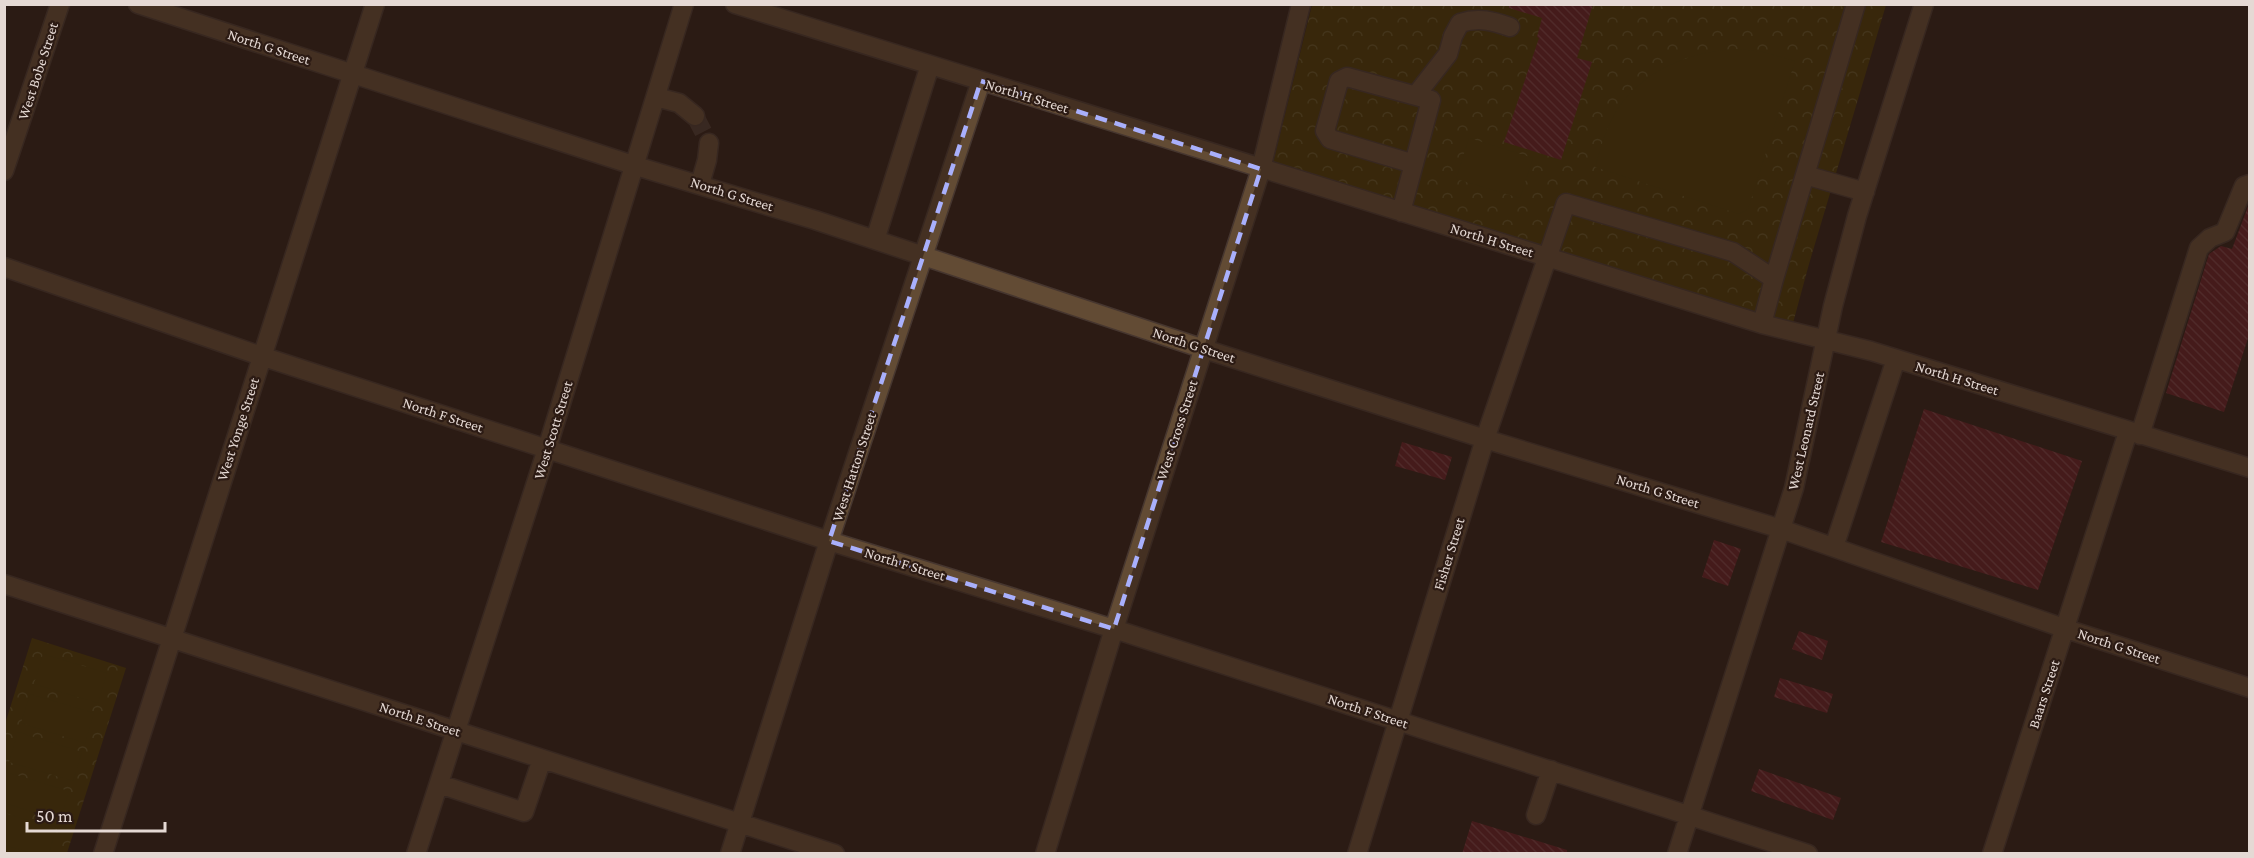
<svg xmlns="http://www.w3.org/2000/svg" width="2254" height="858" font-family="'Crimson Pro',serif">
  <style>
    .park { fill: url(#park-crowns) }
    .pitch { fill: #473700 }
    .building { fill: url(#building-back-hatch) }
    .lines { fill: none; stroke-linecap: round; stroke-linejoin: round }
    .minor-tunnel { stroke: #483831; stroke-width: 18; stroke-dasharray: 18 9; stroke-linecap: butt }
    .minor-casing { stroke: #46362f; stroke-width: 21 }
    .minor { stroke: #624b34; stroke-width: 18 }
    .marked { fill: none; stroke: #a9b0fc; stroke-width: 4.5; stroke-dasharray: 12 8; stroke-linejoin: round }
    .labels { text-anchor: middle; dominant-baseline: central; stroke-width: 4.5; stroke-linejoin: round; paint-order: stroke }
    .street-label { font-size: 15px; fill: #e5d9d4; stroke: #2c1b14 }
  </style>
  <defs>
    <pattern id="park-crowns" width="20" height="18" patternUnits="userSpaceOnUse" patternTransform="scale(1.5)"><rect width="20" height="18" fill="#473700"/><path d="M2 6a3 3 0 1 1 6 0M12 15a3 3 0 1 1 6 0" fill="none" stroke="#615324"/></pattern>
    <pattern id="building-back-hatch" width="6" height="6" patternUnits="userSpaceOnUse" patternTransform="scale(1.5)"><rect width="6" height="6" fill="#651c25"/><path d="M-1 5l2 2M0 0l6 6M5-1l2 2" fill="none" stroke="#7b3c44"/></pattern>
  </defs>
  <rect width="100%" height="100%" fill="#2c1b14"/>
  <path class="park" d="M1312 5H1886L1809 264 1793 323 1273 163Z
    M32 638 126 668 67 853 5 854V724Z"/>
  <path class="pitch" d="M1740 49 1763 52 1795 61 1748 209 1739 214 1595 167C1600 151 1604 134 1612 119 1636 72 1690 50 1740 49Z
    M1469 138 1533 158 1520 198 1456 179Z
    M43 654 107 673 98 703 34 684Z
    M30 694 94 713 85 743 21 723Z
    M18 732 82 752 73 781 9 762Z
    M6 772 69 791 60 821 5 803Z
    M4 813 56 828 49 853H32L5 845Z"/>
  <path class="building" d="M1509 4H1593L1577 58 1592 62 1561 160 1504 142 1539 38 1537 37 1542 18 1509 8Z
    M2249 204 2250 332 2224 412 2166 393 2209 254 2221 246 2232 249Z
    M1924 409 2082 461 2038 590 1881 542Z
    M1402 442 1452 457 1445 480 1395 466Z
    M1714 540 1741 549 1728 586 1702 577Z
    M1799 631 1828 641 1822 660 1792 649Z
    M1780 678 1833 694 1827 713 1774 697Z
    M1759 769 1841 798 1833 820 1751 791Z
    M1472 821 1567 850V854H1462Z"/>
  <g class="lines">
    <path class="minor-tunnel" d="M695 116 709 143"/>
    <defs>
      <path id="minor" d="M138 4 636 166 815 220 1204 349 1485 439 1781 529 2066 629 2250 688
        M735 4 1762 324 1871 351 2250 468
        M1416 95 1448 54 1453 36 1460 23C1479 17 1493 21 1510 27
        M656 97 679 103 695 116
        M4 171 60 4
        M1805 175 1865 192
        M700 184 707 160 709 143
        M1401 212 1431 100 1347 77 1339 81 1325 131 1330 139 1414 164
        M875 240 930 65
        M4 267 261 356 547 449 829 541 1114 629 1808 854
        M1774 279 1856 4
        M2140 435 2199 248 2210 238 2225 232 2244 186 2250 184
        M1834 547 1896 359
        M4 584 835 854
        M439 784 524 812 542 759
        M1536 815 1551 770
        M103 854 375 4
        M416 854 547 449 684 4
        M730 854 829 541 981 81
        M1045 854 1114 629 1261 169 1301 4
        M1357 854 1485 439 1566 203 1733 252 1774 279 1762 324
        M1677 854 1794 488 1833 306 1857 216 1924 4
        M1992 854 2128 432"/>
    </defs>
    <use href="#minor" class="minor-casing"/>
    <use href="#minor" class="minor"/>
  </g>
  <path d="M0 0H2254V858H0ZM981 81 1261 169 1114 629 829 541Z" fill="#2c1b14" fill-opacity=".55" fill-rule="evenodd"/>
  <path class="marked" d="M981 81 1261 169 1114 629 829 541Z"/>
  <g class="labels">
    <g class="street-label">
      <text transform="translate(269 47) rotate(18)">North G Street</text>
      <text transform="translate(38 71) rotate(-72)">West Bobe Street</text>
      <text transform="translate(1027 96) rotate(17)">North H Street</text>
      <text transform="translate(732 194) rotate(17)">North G Street</text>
      <text transform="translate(1492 240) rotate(17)">North H Street</text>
      <text transform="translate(1194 345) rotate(18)">North G Street</text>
      <text transform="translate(1957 378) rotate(17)">North H Street</text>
      <text transform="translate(443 415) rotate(18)">North F Street</text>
      <text transform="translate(238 429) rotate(-72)">West Yonge Street</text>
      <text transform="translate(553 430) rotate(-73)">West Scott Street</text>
      <text transform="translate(1177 430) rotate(-72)">West Cross Street</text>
      <text transform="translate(1806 431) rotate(-77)">West Leonard Street</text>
      <text transform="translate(854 467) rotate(-72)">West Hatton Street</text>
      <text transform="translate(1658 491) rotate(17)">North G Street</text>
      <text transform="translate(1449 554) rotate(-73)">Fisher Street</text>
      <text transform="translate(905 564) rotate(17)">North F Street</text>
      <text transform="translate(2119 646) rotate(18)">North G Street</text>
      <text transform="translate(2044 694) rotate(-72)">Baars Street</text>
      <text transform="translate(1368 711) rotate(18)">North F Street</text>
      <text transform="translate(420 719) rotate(18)">North E Street</text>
    </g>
  </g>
  <rect width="2254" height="858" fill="none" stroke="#e5d9d4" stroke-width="12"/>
  <path d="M27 822v9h138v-9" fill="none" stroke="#e5d9d4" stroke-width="3"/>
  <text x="36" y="822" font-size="18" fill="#e5d9d4" stroke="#2c1b14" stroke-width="4.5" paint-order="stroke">50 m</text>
</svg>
